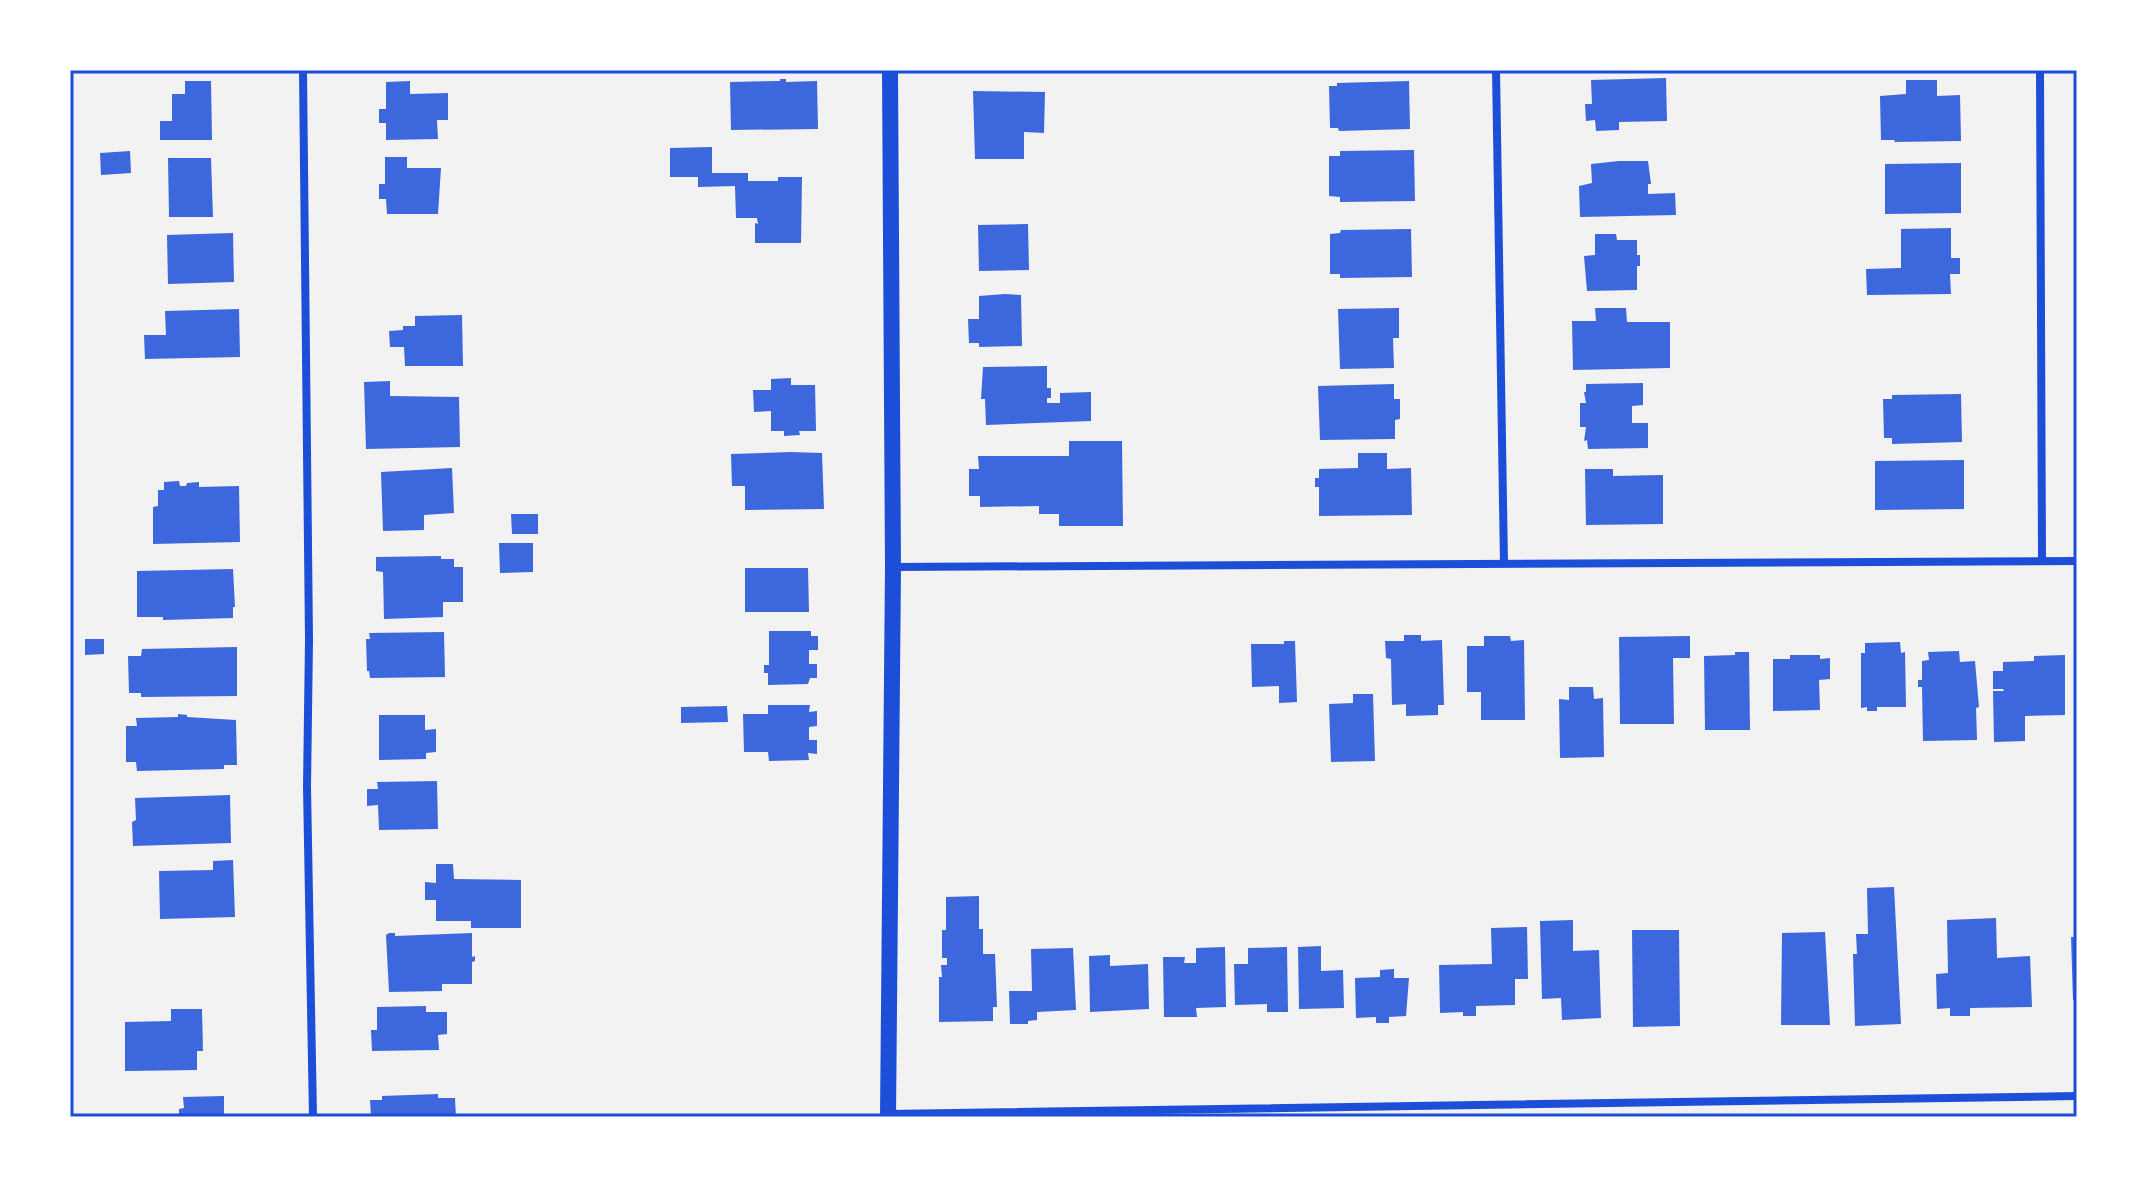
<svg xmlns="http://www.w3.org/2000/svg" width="2147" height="1187" font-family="'Source Sans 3',sans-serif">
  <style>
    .building { fill: #3d67dc }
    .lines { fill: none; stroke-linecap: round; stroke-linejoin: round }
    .minor { stroke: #1d4ed8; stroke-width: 8 }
    .secondary { stroke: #1d4ed8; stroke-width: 16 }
    .neatline { fill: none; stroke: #1d4ed8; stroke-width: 3 }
  </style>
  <rect width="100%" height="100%" fill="#f2f2f2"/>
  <path class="building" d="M1666 78 1667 121 1619 122V130L1596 131 1595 120 1586 121 1585 104H1592L1591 80Z
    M780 79H786V82L817 81 818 129 731 130 730 82 780 81Z
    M1906 80H1937V96L1960 95 1961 141 1894 142 1895 140H1881L1880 96 1906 94Z
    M185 81H211L212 140H160V121H172V94H185Z
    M410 81V94L448 93V120H437L438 139 386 140V123H379V109H386V82Z
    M1409 81 1410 129 1339 131 1338 128H1330L1329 86H1337V83Z
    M973 91 1045 92 1044 133 1024 132V159H975Z
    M712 147V173H748V181H778V177H802L801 243H755V223L758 224 757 218H736L735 186 698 187V177H670V148Z
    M1414 150 1415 201 1340 202V197L1329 196V156H1340V151Z
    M130 151 131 173 101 175 100 153Z
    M385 157H407V168H441L438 214H387L386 199H379V184H385Z
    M168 158H211L213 217H169Z
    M1619 161H1648L1651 184H1648V194L1675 193 1676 215 1580 217 1579 186 1592 183 1591 164Z
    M1961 163V213L1885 214V164Z
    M1028 224 1029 270 979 271 978 225Z
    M1951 228V258H1960V274H1950L1951 294 1867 295 1866 269 1901 268V229Z
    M1411 229 1412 277 1340 278V274H1330V234L1340 233 1341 230Z
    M233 233 234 282 168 284 167 235Z
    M1595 234H1616L1617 240H1637V255H1640V266H1637V290L1587 291 1584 256 1595 255Z
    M1005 294 1021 295 1022 346 979 347V343H969L968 319H979V296Z
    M1399 308V338H1393L1394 368 1340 369 1338 309Z
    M1595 308H1626L1627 322H1670V368L1573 370 1572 321H1596Z
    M239 309 240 357 145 359 144 335H166L165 311Z
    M462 315 463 366H405L404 347H390L389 331 403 330V326H415V316Z
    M1047 366V388H1051V398H1047V403H1060V393L1091 392V421L986 425 985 399H981L983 367Z
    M791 378V385H815L816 431H799L800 435 784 436V431H771V411L754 412 753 390H771V379Z
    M390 381V396L459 397 460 447 366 449 364 382Z
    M1643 383V405L1632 406V423H1648V448L1588 449 1587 440 1584 441 1586 427H1580V403H1586L1584 392H1586V384Z
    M1394 384V399H1400V419L1395 420V439L1320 440 1318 386Z
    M1961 394 1962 442 1892 444V438H1884L1883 399H1892V395Z
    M1069 441H1122L1123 526H1059V514H1039V506L980 507V496H969V469H979L978 456H1069Z
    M790 452 822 453 824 509 745 510V486H732L731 454Z
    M1358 453H1387V469L1411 468 1412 515 1319 516V487H1315V478H1319V469L1358 468Z
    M1964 460V509L1875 510V461Z
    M452 468 454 513 424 515V530L383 531 381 472Z
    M1585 469H1613V476L1663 475V524L1586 525Z
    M179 481 180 486H186L187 483 199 482V487L239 486 240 542 153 544V507L158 506V490H164V482Z
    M511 514H538V534H512Z
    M499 543H533V572L500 573Z
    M441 556V559H454V567H463V602H443V617L384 619 383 572 376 571V557Z
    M745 568H808L809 612H745Z
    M233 569 235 607H233V618L163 620V617H137V571Z
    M769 631H811V636H818V650H809V664H817V678H810L808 684 768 685V673H764V665H769Z
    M444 632 445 677 370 678 369 671H367L366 639H370L369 633Z
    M1404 635H1421V641L1442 640 1444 705H1438V715L1406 716V704L1392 705 1391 659 1386 658 1385 641H1404Z
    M1484 636H1510L1511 641 1524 640 1525 720H1481V692H1467V646H1484Z
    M1690 636V658H1673L1674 724H1620L1619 637Z
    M85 639H104V654L85 655Z
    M1284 641H1295L1297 702 1279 703V686L1252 687 1251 644H1284Z
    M1900 642 1901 653 1905 652 1906 707H1877V711H1867V707L1861 708V653H1865V643Z
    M237 647V696L141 697V693H129L128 656H141L142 649Z
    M1959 651 1960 662 1975 661 1979 707 1976 708 1977 740 1923 741 1922 687H1918V680H1922V661L1929 660 1928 652Z
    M1735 652H1749L1750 730H1705L1704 656 1735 655Z
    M1790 655H1820V659L1830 658V679L1819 680 1820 710 1773 711V659H1790Z
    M2065 655V715L2025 716V741L1994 742 1993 691H2004L2003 689H1993V671H2003V662L2034 661V656Z
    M1569 687H1593L1594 699 1603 698 1604 757 1560 758 1559 699 1569 700Z
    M1353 694H1373L1375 761 1331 762 1329 704 1353 703Z
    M768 705H810L809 712 817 711V726L809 727V740H817V754L808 753 809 760 769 761 768 752H744L743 714H768Z
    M727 706 728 722 681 723V707Z
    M178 714 187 715V717L236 720 237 765H224V769L137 771 136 762H126V726H137L136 718 178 717Z
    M379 715H425V730L436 729V752L426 753V759L379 760Z
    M437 781 438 829 379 830 378 805 367 806V789H378L377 782Z
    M230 795 231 843 133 846 132 822 136 820 135 798Z
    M233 860 235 917 160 919 159 871 213 870V861Z
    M436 864H453L454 879 521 880V928H471V921H436V900H425V882L436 883Z
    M1894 887 1901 1024 1855 1026 1853 954H1857L1856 934H1868L1867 888Z
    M979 896V929H983V954H995L997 1007H993V1021L939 1022V977H942L941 965H947V958H942V930H946V897Z
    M1996 918 1997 958 2030 956 2032 1007 1970 1008V1016H1950V1008L1937 1009 1936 974 1948 973 1947 920Z
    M1573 920V951L1599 950 1601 1018 1562 1020 1561 998 1542 999 1540 921Z
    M1527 927 1528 979H1515V1005L1476 1006V1016H1463V1012L1440 1013 1439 965 1492 964 1491 928Z
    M1632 930H1679L1680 1026 1633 1027Z
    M1825 932 1830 1025H1781L1782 933Z
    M389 933H395V936L472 933V957L475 956V961L472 962V984H442V991L389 992 386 935Z
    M2071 937H2077V1000H2073Z
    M1321 946V971L1343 970 1344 1008 1299 1009 1298 947Z
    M1225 947 1226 1007 1196 1008 1197 1017H1164L1163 957H1185L1184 963H1196V948Z
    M1287 947 1288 1012H1267V1004L1235 1005 1234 964H1248V948Z
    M1073 948 1076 1010 1037 1012V1020L1028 1021V1024H1010L1009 991H1032L1031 949Z
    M1110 955V966L1148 964 1149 1009 1090 1012 1089 956Z
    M1394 969V978H1409L1406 1016 1389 1017V1023H1376V1017L1356 1018 1355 978 1380 977V970Z
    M426 1006V1012H447V1034L438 1035 439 1050 372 1051 371 1030H377V1007Z
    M171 1009H202L203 1051H197V1070L125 1071V1022L171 1021Z
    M438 1094V1098H455L456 1117H371L370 1100H382V1096Z
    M224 1096V1117H179V1109L184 1108 183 1097Z"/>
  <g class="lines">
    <path class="minor" d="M303 70 309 640 307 787 313 1117
      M1496 70 1504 563
      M2040 70 2042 561
      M893 567 2077 561
      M888 1114 2077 1096"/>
    <path class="secondary" d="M888 1117 893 567 890 70"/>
  </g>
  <rect width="2147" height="1187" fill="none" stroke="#ffffff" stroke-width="144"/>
  <rect x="72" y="72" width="2003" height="1043" class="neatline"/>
</svg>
